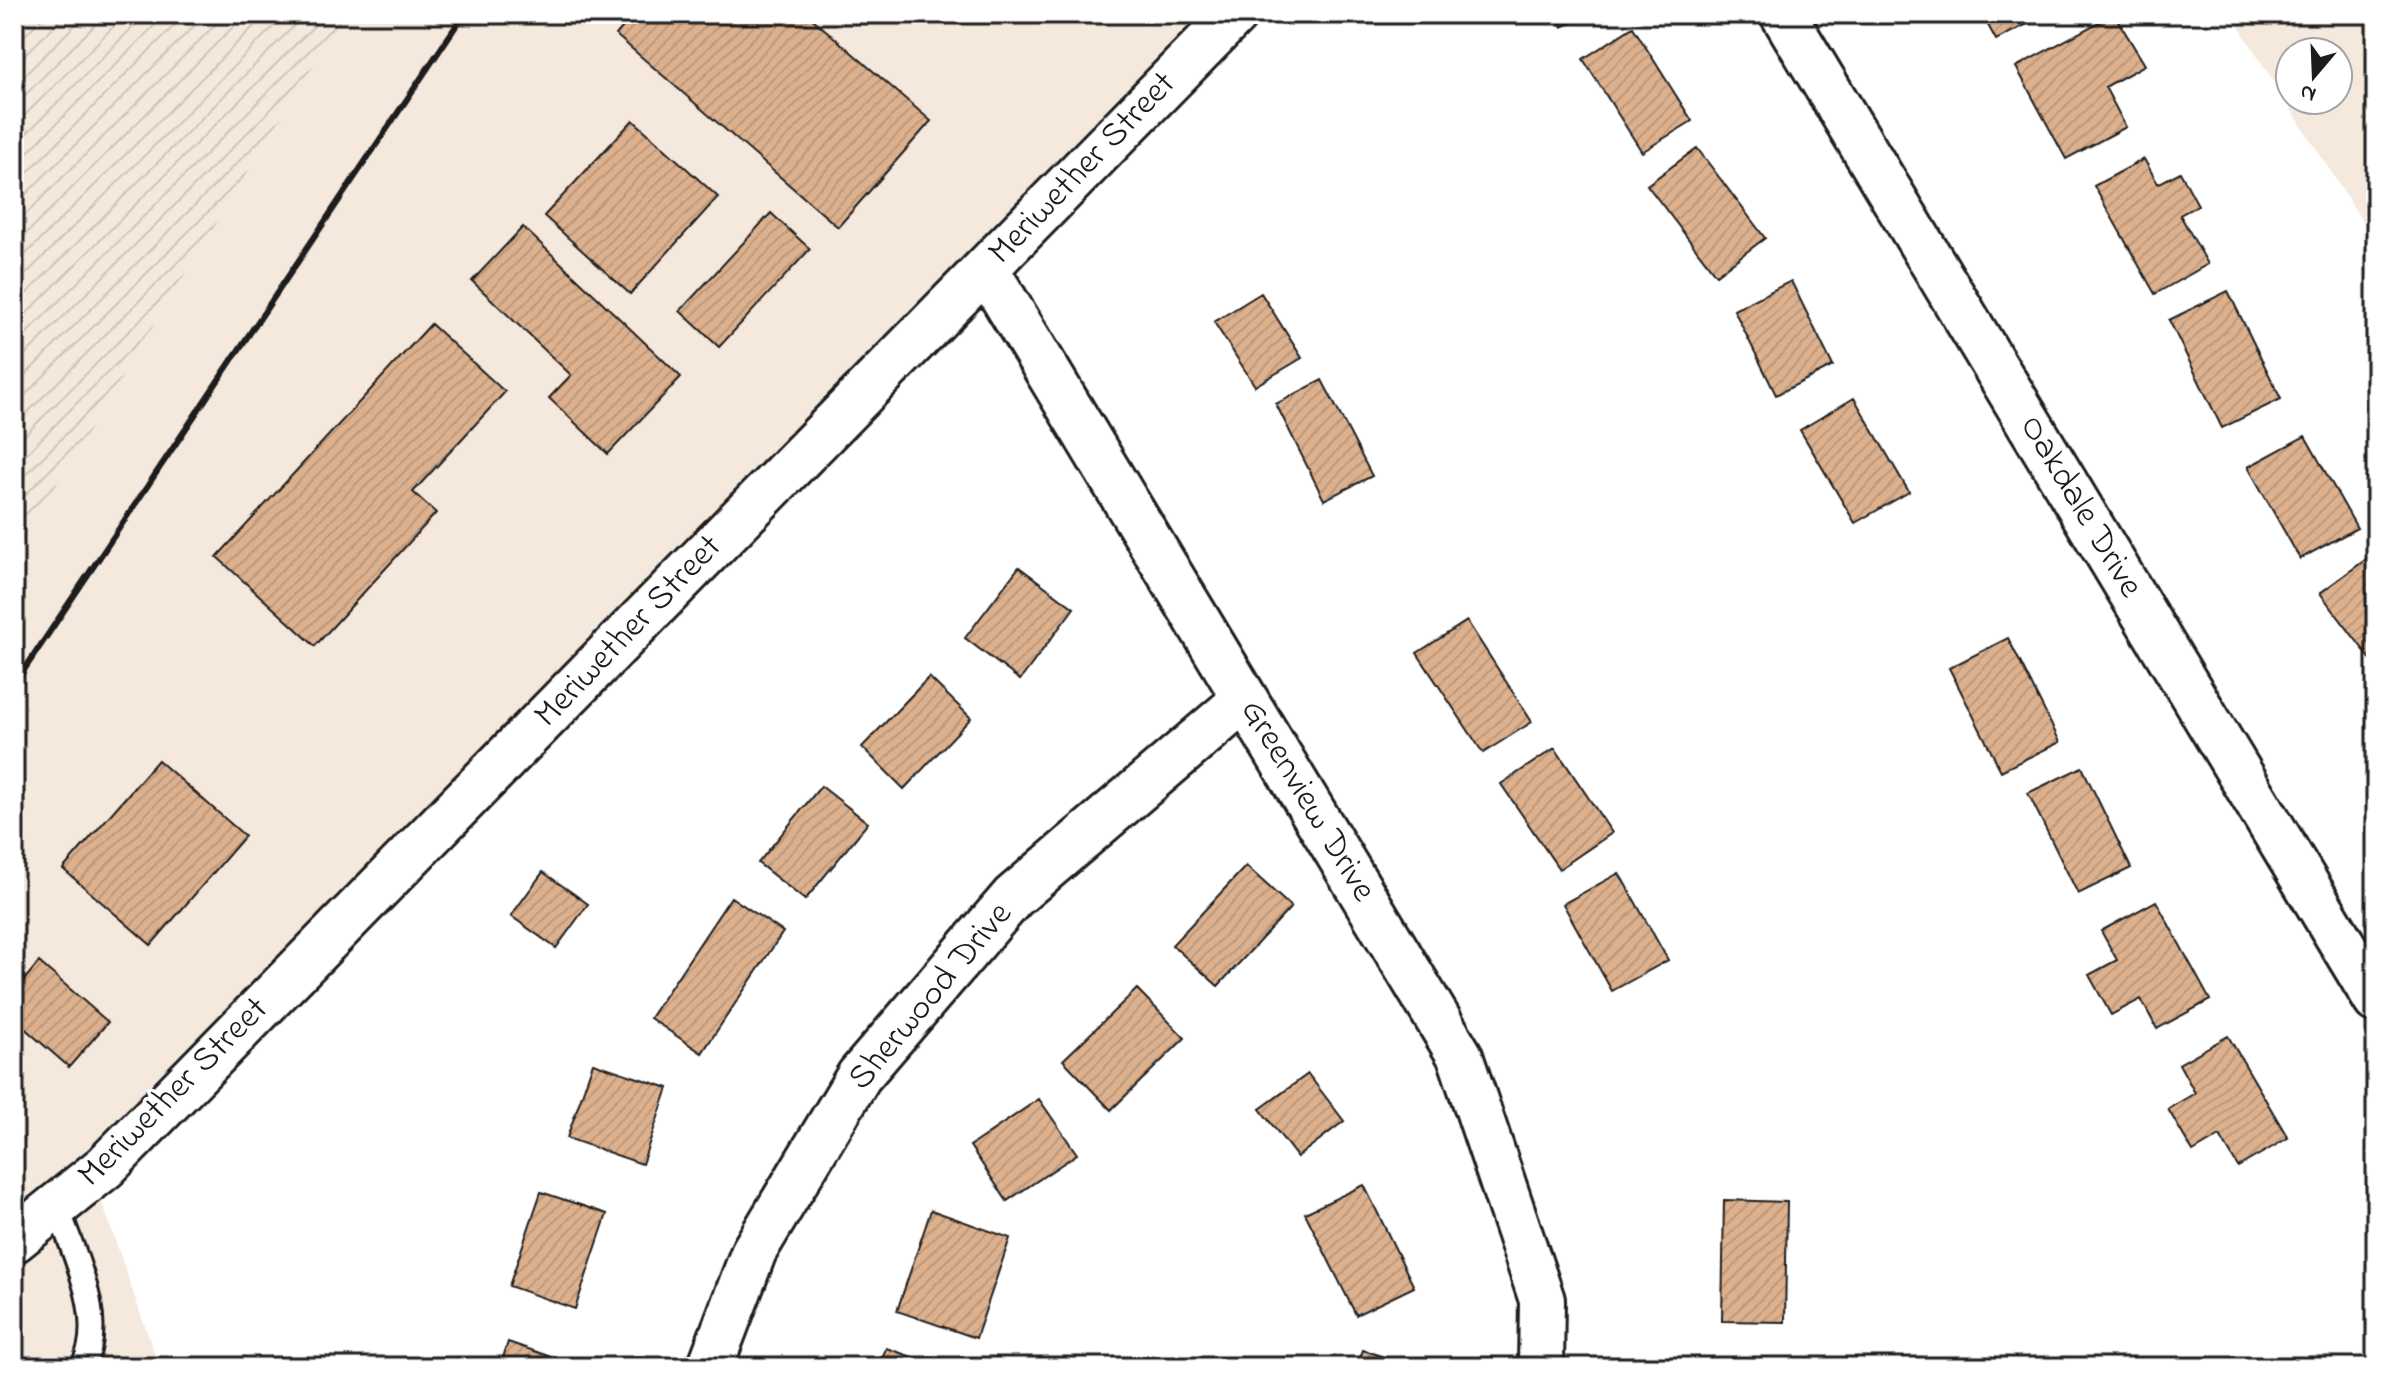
<svg xmlns="http://www.w3.org/2000/svg" width="2390" height="1381" font-family="'Indie Flower',sans-serif">
  <style>
    .built { fill: #f5e8dd; fill-rule: evenodd }
    .industrial { fill: url(#industrial-furrows) }
    .building { fill: url(#building-hatch); stroke: #1c1c1c; stroke-width: 2 }
    .lines { fill: none; stroke-linecap: round; stroke-linejoin: round }
    .service-casing { stroke: #1c1c1c; stroke-width: 28 }
    .minor-casing { stroke: #1c1c1c; stroke-width: 50 }
    .tertiary-casing { stroke: #1c1c1c; stroke-width: 50 }
    .service { stroke: #fff; stroke-width: 22 }
    .minor { stroke: #fff; stroke-width: 44 }
    .tertiary { stroke: #fff; stroke-width: 44 }
    .rail { stroke: #1c1c1c; stroke-width: 6 }
    .labels { text-anchor: middle; dominant-baseline: central; stroke-width: 7; stroke-linejoin: round; paint-order: stroke }
    .street-label { font-size: 36px; fill: #1c1c1c; stroke: #fff }
  </style>
  <defs>
    <pattern id="industrial-furrows" width="10" height="10" patternUnits="userSpaceOnUse" patternTransform="scale(2)"><rect width="10" height="10" fill="#f5e8dd"/><path d="M-1 1l2-2M0 10L10 0M9 11l2-2" fill="none" stroke="#d1c6bd"/></pattern>
    <pattern id="building-hatch" width="6" height="6" patternUnits="userSpaceOnUse" patternTransform="scale(2)"><rect width="6" height="6" fill="#ddb18e"/><path d="M-1 1l2-2M0 6l6-6M5 7l2-2" fill="none" stroke="#bd987a"/></pattern>
  </defs>
  <rect width="100%" height="100%" fill="#fff"/>
  <filter id="ink" filterUnits="userSpaceOnUse"><feTurbulence type="fractalNoise" baseFrequency=".0125" numOctaves="2"/><feDisplacementMap in="SourceGraphic" scale="16" xChannelSelector="R" yChannelSelector="G"/><feConvolveMatrix kernelMatrix="1 2 1 2 8 2 1 2 1" color-interpolation-filters="sRGB"/></filter>
  <g filter="url(#ink)">
    <path class="built" d="M345 14H1236L96 1185 159 1367H14V553Z
      M2231 14H2376V243ZM2290 52H2338V100H2290Z"/>
    <path class="industrial" d="M14 14H345L14 553Z"/>
    <path class="building" d="M634 14H807L931 121 838 227 616 35Z
      M1556 14H1593L1562 27Z
      M1982 14H2047L1996 40Z
      M2114 14 2145 65 2105 87 2126 127 2066 159 2016 67Z
      M1633 27 1692 121 1642 152 1583 59Z
      M633 120 718 197 630 294 544 216Z
      M1697 148 1765 238 1716 275 1647 185Z
      M2144 159 2158 184 2180 172 2198 205 2180 215 2208 264 2155 294 2094 186Z
      M771 213 810 249 719 347 680 311Z
      M523 227 681 377 608 454 549 398 571 375 472 281Z
      M1791 281 1833 366 1776 395 1734 310Z
      M2228 291 2281 399 2222 428 2169 320Z
      M1261 293 1302 358 1255 386 1214 322Z
      M431 324 505 392 413 492 436 513 315 646 217 557Z
      M1322 380 1372 476 1324 500 1276 404Z
      M1854 398 1909 492 1855 523 1800 430Z
      M2305 436 2357 528 2300 559 2248 467Z
      M2368 558 2376 569V666L2320 593Z
      M1019 567 1074 608 1020 680 965 638Z
      M1467 621 1532 722 1483 753 1417 653Z
      M2008 638 2060 742 2001 771 1949 668Z
      M929 677 971 718 904 789 862 747Z
      M1555 748 1612 833 1559 869 1501 784Z
      M158 760 245 836 151 945 63 869Z
      M2082 767 2131 868 2078 894 2028 793Z
      M821 786 868 823 805 900 758 863Z
      M1246 866 1291 907 1218 986 1172 945Z
      M543 872 588 904 556 948 511 916Z
      M1619 873 1668 960 1612 991 1563 904Z
      M731 897 783 932 702 1053 650 1018Z
      M2156 901 2210 1000 2157 1029 2141 999 2111 1015 2089 975 2117 960 2101 931Z
      M39 962 108 1022 69 1067 14 1019V992Z
      M1137 989 1185 1038 1111 1110 1063 1060Z
      M2228 1036 2288 1138 2238 1167 2220 1136 2193 1152 2168 1109 2195 1093 2179 1064Z
      M593 1063 668 1088 642 1164 567 1138Z
      M1308 1074 1344 1121 1297 1157 1260 1109Z
      M1039 1099 1077 1154 1007 1201 970 1146Z
      M1364 1185 1414 1287 1356 1315 1305 1213Z
      M541 1192 607 1214 575 1309 509 1286Z
      M1724 1200 1787 1202 1785 1322 1722 1321Z
      M931 1210 1010 1238 976 1338 897 1311Z
      M508 1342 566 1362 564 1367H500Z
      M886 1348 936 1365V1367H879Z
      M1363 1350 1414 1367H1357Z"/>
    <g class="lines">
      <defs>
        <path id="service" d="M57 1206C72 1251 109 1321 82 1367"/>
        <path id="minor" d="M1783 14 2376 1000
          M986 269 1460 1056 1542 1300 1541 1367
          M710 1367 754 1251 859 1076 1013 897 1245 699"/>
        <path id="tertiary" d="M14 1240 105 1167 1235 14"/>
      </defs>
      <use href="#service" class="service-casing"/>
      <use href="#minor" class="minor-casing"/>
      <use href="#tertiary" class="tertiary-casing"/>
      <use href="#service" class="service"/>
      <use href="#minor" class="minor"/>
      <use href="#tertiary" class="tertiary"/>
      <path class="rail" d="M14 685 464 14"/>
    </g>
  </g>
  <g class="labels">
    <g class="street-label">
      <text transform="translate(1083 169) rotate(-46)">Meriwether Street</text>
      <text transform="translate(2080 507) rotate(59)">Oakdale Drive</text>
      <text transform="translate(629 632) rotate(-46)">Meriwether Street</text>
      <text transform="translate(1307 801) rotate(59)">Greenview Drive</text>
      <text transform="translate(931 997) rotate(-50)">Sherwood Drive</text>
      <text transform="translate(174 1093) rotate(-45)">Meriwether Street</text>
    </g>
  </g>
  <rect width="2390" height="1381" fill="none" stroke="#fff" stroke-width="48"/>
  <rect x="24" y="24" width="2342" height="1333" fill="none" stroke="#1c1c1c" stroke-width="3" filter="url(#ink)"/>
  <g transform="translate(2314 76) rotate(199)"><circle r="38" fill="#ffffff" stroke="#a4a4a4" stroke-width="2"/>
  <path d="M0-6L14 30L0 20L-14 30Z" fill="#1c1c1c"/>
  <text y="-12" font-size="22" font-weight="bold" text-anchor="middle" fill="#1c1c1c">N</text>
  </g>
</svg>
